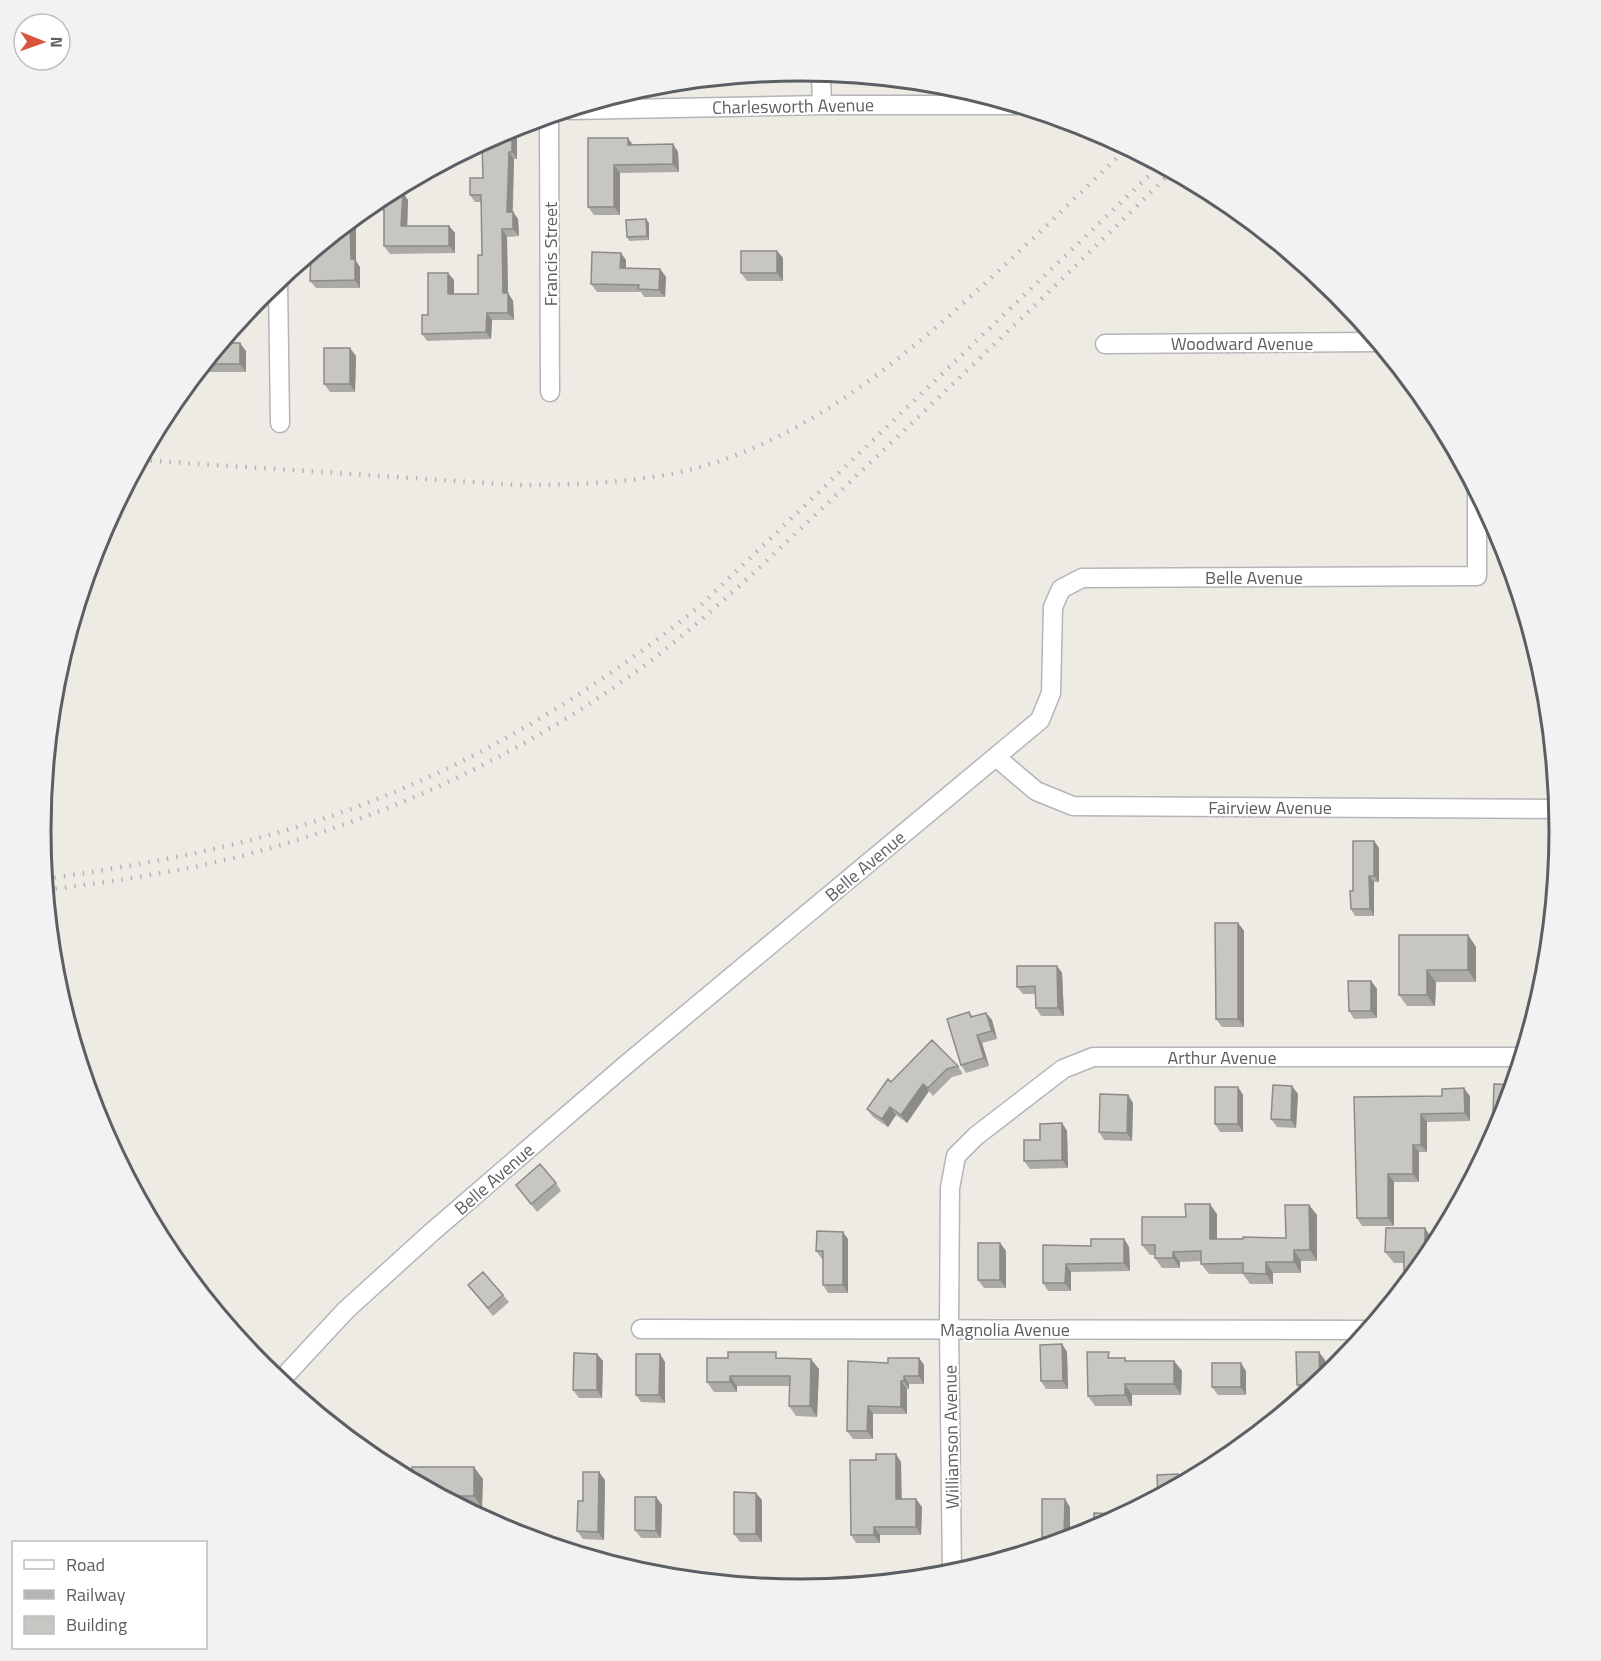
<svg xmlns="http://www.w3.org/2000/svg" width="1601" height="1661" font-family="'Titillium Web',sans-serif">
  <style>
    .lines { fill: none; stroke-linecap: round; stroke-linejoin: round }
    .street-casing { stroke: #b4b5b9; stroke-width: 21 }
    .street { stroke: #fff; stroke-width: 18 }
    .rail { stroke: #b3b4b4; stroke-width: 4.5; stroke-dasharray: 1.5 8; stroke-linecap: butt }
    .wall { fill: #acaaa5 }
    .shaded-wall { fill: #8c8b86 }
    .building { fill: #c8c6c0; stroke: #8c8b86; stroke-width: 1.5 }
    .labels { text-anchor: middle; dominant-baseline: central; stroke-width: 4.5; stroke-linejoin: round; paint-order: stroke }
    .street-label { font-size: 18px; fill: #5b5e62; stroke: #fff }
    .rim { fill: none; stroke: #5b5e62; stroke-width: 3 }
  </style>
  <rect width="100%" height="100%" fill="#edebe3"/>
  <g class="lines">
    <defs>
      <path id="street" d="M821 73 822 105
        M571 110 822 105H1016
        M549 116 550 392
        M278 281 280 423
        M1105 344 1378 342
        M996 757 1036 791 1073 806 1558 809
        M641 1329 1369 1330
        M280 1381 346 1310 432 1232 628 1063 1040 720 1051 693 1053 607 1061 589 1082 578 1477 576V491
        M952 1575 949 1328 950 1188 956 1156 976 1136 1063 1069 1093 1057H1522"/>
    </defs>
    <use href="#street" class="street-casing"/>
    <use href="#street" class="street"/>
    <path class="rail" d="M141 460 517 485C576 485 636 483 693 469 823 435 931 335 1026 245 1060 213 1094 180 1127 148
      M45 879C128 867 210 853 290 829 443 784 578 705 701 605L1160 165
      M46 890C94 884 142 877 189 868 358 833 531 756 667 648 738 591 803 526 870 463 933 403 996 343 1059 282 1096 245 1135 209 1172 171"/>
  </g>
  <path class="wall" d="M793 71V81H763L759 75Z
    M710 79V82H691V81Z
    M517 138V159H514L513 212 518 219 519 236 507 237 508 293 513 301 514 320H492L491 339 427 341 422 334 428 315 454 280V294H478L482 255 481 202H475L470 195Z
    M628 138 633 145 673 144 678 152 679 172 620 173V215H594L588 207Z
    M405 184V196L408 200 407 226H449L455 233V253L390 254 384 246V213L381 208V197Z
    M646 219 649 223V240L629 241 627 237Z
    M777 251 783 258V281H747L741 273Z
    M626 260V268L660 269 666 277 665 297H644L641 292H597L591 284Z
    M356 261 360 267V288H316L310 281Z
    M222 343 246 351V372H203L201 369Z
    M356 356 355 392H330L324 384Z
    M1374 841 1379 848V882H1374V916H1355L1351 909 1353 891Z
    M1238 923 1244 931V1027H1222L1216 1019Z
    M1468 935 1476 947V982H1436L1435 1006H1407L1399 995Z
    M1057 966 1062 973 1064 1016H1041L1036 1008 1035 994H1023L1017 987Z
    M1371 981 1377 989V1018L1354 1019 1349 1011Z
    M969 1012 973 1017 986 1013 992 1020 997 1039 982 1043 989 1066 966 1073 961 1065Z
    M958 1066 963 1074 952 1077 933 1096 929 1091 907 1123 896 1115 888 1127 873 1117 867 1109 891 1082Z
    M1514 1085 1503 1120H1499L1493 1112Z
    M1238 1087 1243 1095V1132H1220L1215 1124Z
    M1298 1094 1296 1128 1277 1127 1271 1119Z
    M1128 1095 1133 1103 1132 1141 1104 1140 1099 1132Z
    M1470 1096V1121L1427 1122V1152H1419V1182H1394V1226H1362L1357 1218 1354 1097Z
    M1062 1123 1067 1131 1068 1168 1030 1169 1024 1161 1040 1140Z
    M556 1183 561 1191 537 1212 516 1185Z
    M1309 1205 1317 1215V1261H1301V1273H1273V1284H1250L1243 1274H1209L1201 1264V1261L1180 1262V1268H1162L1155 1258V1255H1150L1142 1245 1186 1217 1217 1214V1239L1286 1238Z
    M848 1239V1293H828L823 1285V1259H822L816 1251Z
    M1124 1239 1129 1247 1130 1271 1071 1272V1291H1048L1043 1283V1245L1091 1246Z
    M1433 1240V1251L1432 1253 1407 1284 1404 1279V1263H1394L1385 1252Z
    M1000 1243 1006 1251V1288H984L978 1280Z
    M468 1285 503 1295 509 1302 493 1316Z
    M1062 1344 1067 1352 1068 1389H1046L1041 1381Z
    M597 1354 603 1361 602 1398H579L573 1390Z
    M660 1354 665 1362V1403L641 1402 636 1395Z
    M780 1358 819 1369 817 1417 796 1416 789 1406 790 1386H737V1392H714L707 1382Z
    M919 1358 924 1365V1384H909V1389H907V1414H873V1439H853L847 1431 888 1363Z
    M1113 1358H1125L1126 1361H1174L1182 1371 1181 1395H1132V1406H1095L1088 1396Z
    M1325 1360V1378L1308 1393H1303L1297 1385Z
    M1246 1371V1395H1218L1212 1387Z
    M901 1462V1499L922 1507 921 1535H880V1543H856L851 1535Z
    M483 1479 482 1508H463L412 1481Z
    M605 1480 604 1540 583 1539 577 1531 583 1501Z
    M656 1497 662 1505 661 1538H641L635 1530Z
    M762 1500V1542H740L734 1534Z
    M1070 1507V1539L1047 1545 1042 1537Z"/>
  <path class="shaded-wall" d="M793 71V81L788 73V72Z
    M512 131 517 138V159L512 152Z
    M628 138 633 146 628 145Z
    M673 144 678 152 679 172 673 164Z
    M509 152 514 159 512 220 507 212Z
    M614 165 620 173V215L614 207Z
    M405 184V196L408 200 407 234 401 226 400 192V187Z
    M513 212 518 219 519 236 513 229Z
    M356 217V261L360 267V288L355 280 351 259 350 222Z
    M646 219 649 223V240L647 236Z
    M449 226 455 233V253L449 246Z
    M502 229 507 237 508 301 503 293Z
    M777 251 783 258V281L777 273Z
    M621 253 626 260V275L620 268Z
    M660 269 666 277 665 297 659 290Z
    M448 273 454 280V301L448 294Z
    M508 293 513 301 514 320 508 313Z
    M487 313 492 320 491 339 486 332Z
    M240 343 246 351V372L240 364Z
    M350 348 356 356 355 392 350 384Z
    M1374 841 1379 848V882L1374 876Z
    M1369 876 1374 882V916L1370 909Z
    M1238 923 1244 931V1027L1238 1019Z
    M1468 935 1476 947V982L1468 970Z
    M1057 966 1062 973 1064 1016 1058 1008Z
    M1427 970 1436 982 1435 1006 1427 995Z
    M1371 981 1377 989V1018L1371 1011Z
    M986 1013 992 1020 997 1039 992 1031Z
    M977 1035 982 1043 989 1066 984 1058Z
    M923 1084 929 1091 907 1123 901 1115Z
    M1292 1086 1298 1094 1296 1128 1291 1120Z
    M1238 1087 1243 1095V1132L1238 1124Z
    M1464 1088 1470 1096V1121L1465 1113Z
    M1128 1095 1133 1103 1132 1141 1127 1133Z
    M890 1107 896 1115 888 1127 882 1119Z
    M1421 1114 1427 1122V1152L1421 1145Z
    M1062 1123 1067 1131 1068 1168 1062 1160Z
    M1413 1145 1419 1152V1182L1413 1174Z
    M1388 1174 1394 1182V1226L1388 1218Z
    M1210 1204 1217 1214V1250L1210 1239Z
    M1309 1205 1317 1215V1261L1310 1250Z
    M1425 1228 1433 1240V1251L1425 1262Z
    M843 1232 848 1239V1293L843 1285Z
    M1124 1239 1129 1247 1130 1271 1124 1263Z
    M1000 1243 1006 1251V1288L1000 1280Z
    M1294 1250 1301 1261V1273L1294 1262Z
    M1173 1252 1180 1262V1268L1173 1258Z
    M1266 1262 1273 1273V1284L1266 1274Z
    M1066 1264 1071 1272V1291L1065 1283Z
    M1062 1344 1067 1352 1068 1389 1063 1381Z
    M1319 1352 1325 1360V1378L1320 1383Z
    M597 1354 603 1361 602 1398 597 1390Z
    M660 1354 665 1362V1403L659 1395Z
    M919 1358 924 1365V1384L919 1376Z
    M811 1359 819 1369 817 1417 810 1406Z
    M1174 1361 1182 1371 1181 1395 1174 1384Z
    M1241 1363 1246 1371V1395L1241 1387Z
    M730 1376 737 1386V1392L730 1382Z
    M904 1376 909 1384V1389L904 1381Z
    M901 1381 907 1389V1414L901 1407Z
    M1125 1384 1132 1395V1406L1125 1395Z
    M868 1406 873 1414V1439L867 1431Z
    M896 1454 901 1462 902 1507 896 1499Z
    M474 1467 483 1479 482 1508 474 1496Z
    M599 1472 605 1480 604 1540 598 1532Z
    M1178 1474 1183 1482V1483L1178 1486Z
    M756 1493 762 1500V1542L756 1534Z
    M656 1497 662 1505 661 1538 656 1531Z
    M916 1499 922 1507 921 1535 916 1527Z
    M1065 1499 1070 1507V1539L1066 1540 1064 1537Z
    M874 1527 880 1535V1543L874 1535Z"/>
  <path class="building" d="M505 131H512V152H509L507 212H513V229H502L503 293H508V313H487L486 332 422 334V315H428V273H448V294H478V255H482L481 195H470V178H483L482 143Z
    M588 138H628V145L673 144V164L614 165V207H588Z
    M400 187V192H403L401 226H449V246H384V208H381V197Z
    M646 219 647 236 627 237 626 220Z
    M350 222 351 259H355V280L310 281 311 254Z
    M741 251H777V273H741Z
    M592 252 621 253 620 268 660 269 659 290 638 289 639 285 591 284Z
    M222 343H240V364H205Z
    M324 348H350V384H324Z
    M1353 841H1374V876H1369L1370 909H1351L1350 891H1353Z
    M1215 923H1238V1019H1216Z
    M1399 935H1468V970H1427V995H1399Z
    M1017 966H1057L1058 1008H1036L1035 986 1017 987Z
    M1348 981H1371V1011H1349Z
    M969 1012 971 1017 986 1013 992 1031 977 1035 984 1058 961 1065 947 1019Z
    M932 1040 958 1066 947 1069 928 1088 923 1084 901 1115 890 1107 882 1119 867 1109 888 1079 891 1082Z
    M1494 1084 1514 1085 1505 1112H1493Z
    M1273 1085 1292 1086 1291 1120 1271 1119Z
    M1215 1087H1238V1124H1215Z
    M1464 1088 1465 1113 1421 1114V1145H1413V1174H1388V1218H1357L1354 1097 1442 1096V1089Z
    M1100 1094 1128 1095 1127 1133 1099 1132Z
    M1062 1123V1160L1024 1161V1140H1040V1124Z
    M540 1164 556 1183 531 1204 516 1185Z
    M1185 1204H1210V1239H1243V1237L1286 1238 1285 1205H1309L1310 1250H1294V1262H1266V1274L1243 1273V1263L1201 1264V1251L1173 1252V1258H1155V1245H1142V1217H1186Z
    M1386 1228H1425V1262L1411 1279H1404V1252H1385Z
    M817 1231 843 1232V1285H823V1251H816Z
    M1091 1239H1124V1263L1066 1264 1065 1283H1043V1245L1091 1246Z
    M978 1243H1000V1280H978Z
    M483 1272 503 1295 488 1308 468 1285Z
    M1062 1344 1063 1381H1041L1040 1345Z
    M728 1352H776V1358L811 1359 810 1406H789L790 1376H730V1382H707V1358H728Z
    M1087 1352H1109L1108 1358H1125V1361H1174V1384H1125V1395L1088 1396Z
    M1296 1352H1319L1320 1383 1318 1384 1297 1385Z
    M574 1353 597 1354V1390H573Z
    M636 1354H660L659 1395H636Z
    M888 1358H919V1376H904V1381H901V1407L868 1406 867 1431H847L848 1361 888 1363Z
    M1212 1363H1241V1387H1212Z
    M876 1454H896V1499H916V1527H874V1535H851L850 1460H876Z
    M412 1467H474V1496H441L412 1481Z
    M583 1472H599L598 1532 577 1531 578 1501H583Z
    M1178 1474V1486L1158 1497 1157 1475Z
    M734 1492 756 1493V1534H734Z
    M635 1497H656V1531L635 1530Z
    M1042 1499H1065L1064 1537H1042Z
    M1094 1513 1118 1514V1518L1093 1532Z"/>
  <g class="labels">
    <g class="street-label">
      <text transform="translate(793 106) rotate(-1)">Charlesworth Avenue</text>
      <text transform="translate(550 254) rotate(-90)">Francis Street</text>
      <text x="1242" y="343">Woodward Avenue</text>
      <text x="1254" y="577">Belle Avenue</text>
      <text x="1270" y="807">Fairview Avenue</text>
      <text transform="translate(865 866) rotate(-40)">Belle Avenue</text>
      <text x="1222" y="1057">Arthur Avenue</text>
      <text transform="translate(494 1179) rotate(-41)">Belle Avenue</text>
      <text x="1005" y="1329">Magnolia Avenue</text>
      <text transform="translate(951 1437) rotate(-91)">Williamson Avenue</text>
    </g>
  </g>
  <path d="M0 0H1601V1661H0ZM51 830a749 749 0 1 1 1498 0a749 749 0 1 1-1498 0Z" fill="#f2f2f2" fill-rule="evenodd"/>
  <path class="rim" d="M51 830a749 749 0 1 1 1498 0a749 749 0 1 1-1498 0Z"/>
  <rect x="12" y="1541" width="195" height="108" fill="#ffffff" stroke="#bdbfc0" stroke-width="1.5"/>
  <rect x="24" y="1560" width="30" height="9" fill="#ffffff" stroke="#bdbfc0" stroke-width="1.5"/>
  <text x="66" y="1571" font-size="18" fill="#5b5e62">Road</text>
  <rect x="24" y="1590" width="30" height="9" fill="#b3b4b4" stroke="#bdbfc0" stroke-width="1.5"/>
  <text x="66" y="1601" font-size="18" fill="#5b5e62">Railway</text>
  <rect x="24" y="1616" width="30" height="18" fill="#c8c6c0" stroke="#bdbfc0" stroke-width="1.5"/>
  <text x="66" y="1631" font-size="18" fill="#5b5e62">Building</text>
  <g transform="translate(42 42) rotate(91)"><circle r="28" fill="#ffffff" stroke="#bdbfc0" stroke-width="1.5"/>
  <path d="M0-4.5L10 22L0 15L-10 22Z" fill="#d8553e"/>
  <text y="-9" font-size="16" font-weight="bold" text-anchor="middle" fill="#5b5e62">N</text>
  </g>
</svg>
